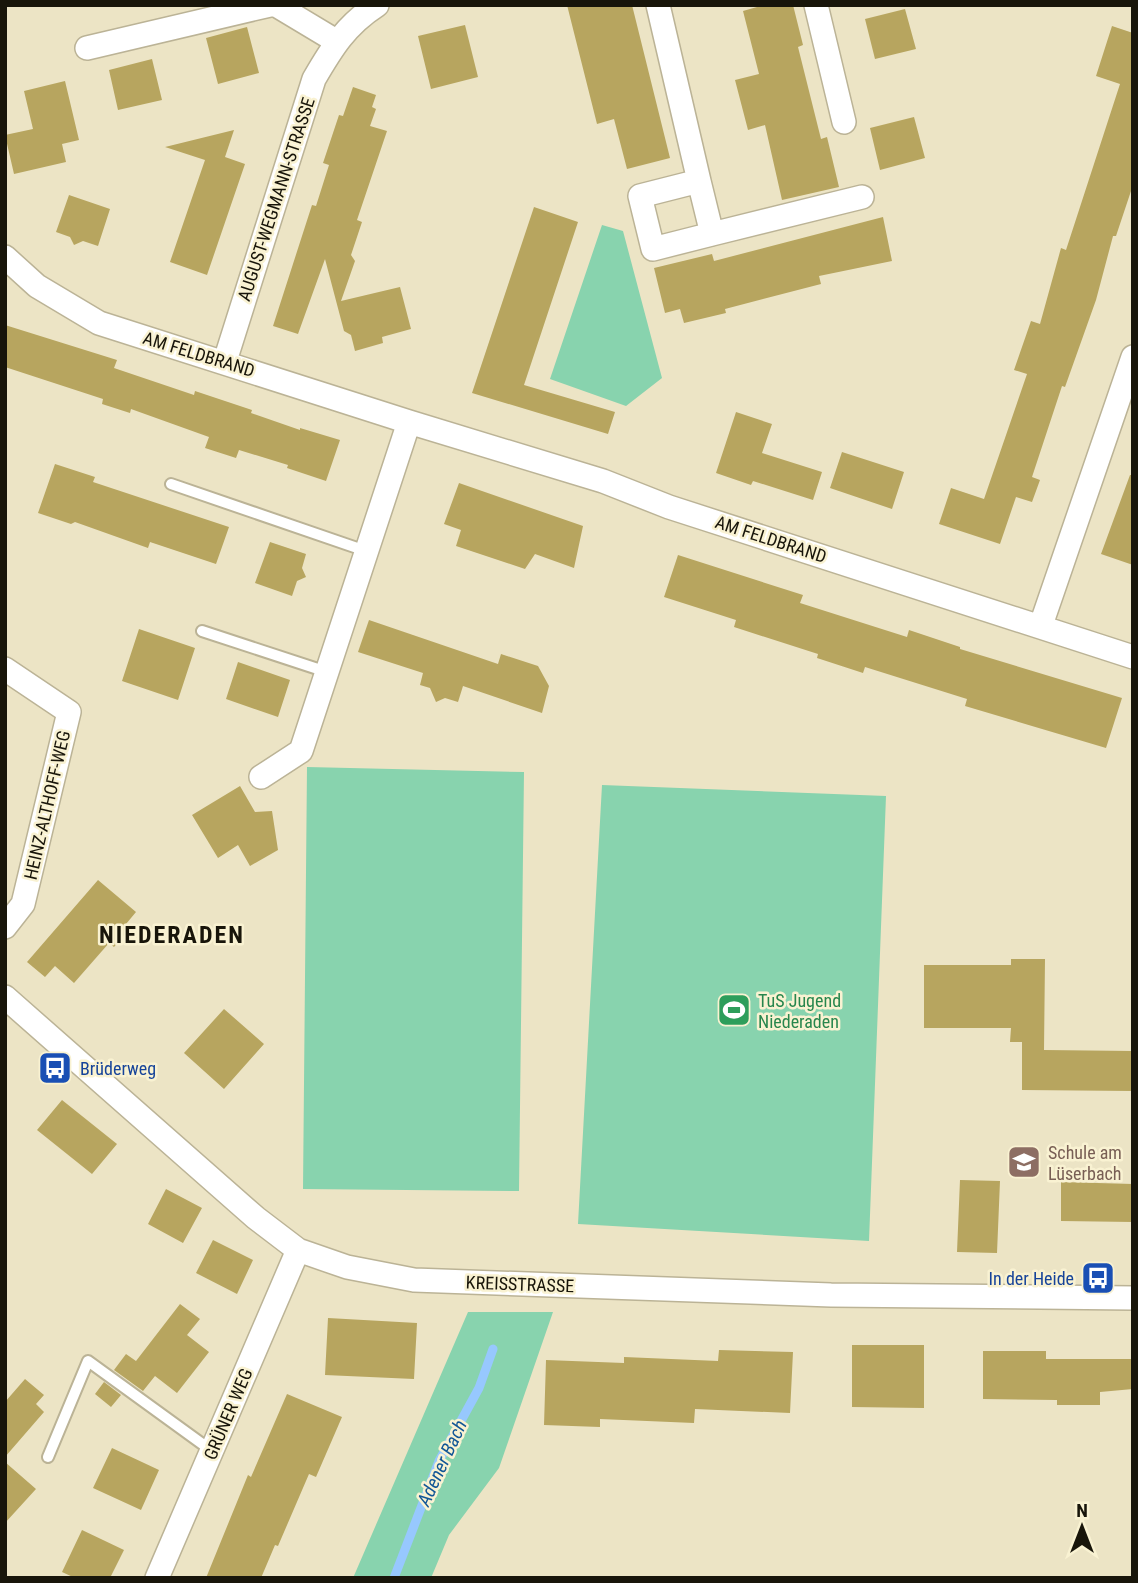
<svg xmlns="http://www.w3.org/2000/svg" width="1138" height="1583" font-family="'Roboto Condensed',sans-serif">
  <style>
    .green { fill: #88d3ae }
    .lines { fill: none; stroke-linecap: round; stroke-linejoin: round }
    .stream { stroke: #97c8fe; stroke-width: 9 }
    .building { fill: #b7a55f }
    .service-casing { stroke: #bbb396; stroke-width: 14 }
    .minor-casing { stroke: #bbb396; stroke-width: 26 }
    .service { stroke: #fff; stroke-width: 10 }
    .minor { stroke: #fff; stroke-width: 23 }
    .labels { text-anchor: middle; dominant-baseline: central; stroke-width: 5; stroke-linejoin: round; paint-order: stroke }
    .street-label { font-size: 18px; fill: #18150a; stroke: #f9f2d2 }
    .leisure-label { font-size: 18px; fill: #27864d; stroke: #f9f2d2; text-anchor: start }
    .transit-label { font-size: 18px; fill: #164399; stroke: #f9f2d2; text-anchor: start }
    .education-label { font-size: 18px; fill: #785e54; stroke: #f9f2d2; text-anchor: start }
    .water-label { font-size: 19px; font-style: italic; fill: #115696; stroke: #f9f2d2 }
    .district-label { font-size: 24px; font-weight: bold; letter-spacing: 2px; fill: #18150a; stroke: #f9f2d2 }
  </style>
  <rect width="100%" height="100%" fill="#ece4c5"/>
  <path class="green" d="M602 225 623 231 662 378 626 406 550 379Z
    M307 767 524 772 519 1191 303 1189Z
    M602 785 886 796 869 1241 578 1224Z
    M468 1312H553L499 1468 449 1535 431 1578H353Z"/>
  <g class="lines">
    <path class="stream" d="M394 1578 439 1461 479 1388 493 1349"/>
  </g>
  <path class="building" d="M567 5H632L670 158 627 169 614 119 597 124Z
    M764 5H793L803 45 798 47 821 139 827 137 839 187 782 200 765 125 748 130 735 80 759 74 743 11Z
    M905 9 916 49 875 59 865 19Z
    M465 25 478 77 431 89 418 36Z
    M1112 26 1133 33V185L1116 236H1113L1096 300 1065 387 1062 386 1032 477 1040 480 1032 502 1016 497 1000 544 939 524 951 488 984 499 1027 374 1014 370 1031 321 1040 324 1061 248 1066 250 1120 84 1096 76Z
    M247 27 259 73 218 84 206 38Z
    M152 59 162 100 118 110 109 70Z
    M65 81 79 140 62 144 66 162 14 174 5 135 33 129 24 91Z
    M353 87 376 95 372 107 376 109 370 126 387 131 357 220 362 222 351 255 355 261 341 301 400 287 411 329 382 337 383 343 355 351 351 335 344 331 325 259 298 334 273 326 312 205 316 206 329 165 323 163 339 115 343 116Z
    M914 117 925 158 880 170 870 128Z
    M234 130 225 157 245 164 207 275 170 262 205 160 165 147Z
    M69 195 110 209 98 246 83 241 74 245 70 237 56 232Z
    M534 207 578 222 524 385 615 412 608 434 472 393Z
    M883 217 892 261 819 276 821 284 725 309 726 313 684 323 680 309 665 313 654 268 712 254 714 261Z
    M5 325 117 360 114 368 194 395 195 391 252 410 251 413 300 430V428L340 440 326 481 287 468 288 465 239 450 236 458 205 448 209 437 131 409 130 413 102 404 103 399 5 367Z
    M736 412 772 424 762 453 822 472 813 500 753 481 751 485 716 473Z
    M842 452 904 472 892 509 830 488Z
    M55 464 95 477 93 482 229 527 216 564 150 542 148 548 75 522 71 524 38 513Z
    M1130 475H1133V565L1101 554Z
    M459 483 583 526 574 568 535 554 525 569 456 546 461 530 444 524Z
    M270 542 306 554 302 568 306 577 297 581 292 596 255 583Z
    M678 555 803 595 800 603 907 637 909 630 960 647V649L1122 698 1106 748 965 706 967 699 865 667 863 673 817 658 818 654 734 627 736 620 664 597Z
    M369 620 498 664 501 654 538 666 549 686 542 713 463 686 458 702 445 698 436 702 430 688 420 685 423 673 358 652Z
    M139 629 195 648 178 700 122 681Z
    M238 662 290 680 278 717 226 699Z
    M240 786 255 812 272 811 278 850 250 866 238 845 218 858 192 815Z
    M98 880 136 912 126 924 130 928 114 947 109 943 74 983 55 966 45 977 27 962Z
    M1011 959H1045L1044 1050 1133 1051V1091L1022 1090V1042H1010L1011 1028H924V965H1011Z
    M224 1009 264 1044 224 1089 184 1053Z
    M62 1100 117 1144 92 1174 37 1130Z
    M960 1180 1000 1181 997 1253 957 1252Z
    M1061 1182 1133 1184V1222L1061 1221Z
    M166 1189 202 1208 183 1243 148 1224Z
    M213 1240 253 1260 237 1294 196 1273Z
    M180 1304 200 1319 187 1335 209 1352 177 1393 155 1376 143 1391 114 1370 126 1354 136 1361Z
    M328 1318 417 1323 414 1379 325 1375Z
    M852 1345H924V1408L852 1407Z
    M719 1350 793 1352 790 1413 695 1409 694 1423 600 1419V1427L544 1425 546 1360 624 1363V1357L718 1361Z
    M983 1351H1046V1359H1133V1389L1100 1392V1405H1057V1400L983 1399Z
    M25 1379 44 1395 36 1404 44 1412 5 1457V1402Z
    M104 1382 121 1395 111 1407 95 1394Z
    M287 1394 342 1417 316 1477 309 1474 278 1546 275 1545 261 1578H206L248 1475 251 1477Z
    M112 1448 159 1470 141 1510 93 1488Z
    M5 1462 36 1489 5 1523Z
    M82 1530 124 1550 110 1578H75L62 1572Z"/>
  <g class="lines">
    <defs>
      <path id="service" d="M171 484 366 551
        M202 631 327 672
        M48 1457 88 1361 212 1451"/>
      <path id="minor" d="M276 5 336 41
        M658 5 699 181
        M816 5 844 122
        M87 48 270 5
        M712 234 653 249 640 196 699 181 712 234 862 197
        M5 257 37 286 99 323 409 422 603 481 669 507 1133 657
        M225 361 314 79C332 48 346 25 377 5
        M1041 625 1133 357
        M5 669 69 712 23 904 5 927
        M261 777 301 751 409 422
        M5 997 256 1218 298 1250 347 1267 414 1280 831 1295 1133 1298
        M157 1578 298 1250"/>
    </defs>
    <use href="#service" class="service-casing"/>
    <use href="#minor" class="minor-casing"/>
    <use href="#service" class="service"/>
    <use href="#minor" class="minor"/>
  </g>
  <defs>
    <symbol id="stadium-square" viewBox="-11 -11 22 22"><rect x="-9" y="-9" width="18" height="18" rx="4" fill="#2e9e5b" stroke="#f9f2d2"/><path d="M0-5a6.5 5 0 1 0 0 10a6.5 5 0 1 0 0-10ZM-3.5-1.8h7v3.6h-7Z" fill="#fff"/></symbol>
    <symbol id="bus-square" viewBox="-11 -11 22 22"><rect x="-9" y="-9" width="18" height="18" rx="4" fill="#1a4fb4" stroke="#f9f2d2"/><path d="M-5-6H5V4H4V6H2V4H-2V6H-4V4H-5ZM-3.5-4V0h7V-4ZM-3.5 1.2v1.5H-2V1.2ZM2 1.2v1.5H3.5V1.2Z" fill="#fff"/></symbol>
    <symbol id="school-square" viewBox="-11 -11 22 22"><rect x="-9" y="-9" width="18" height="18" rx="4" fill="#8d6e63" stroke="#f9f2d2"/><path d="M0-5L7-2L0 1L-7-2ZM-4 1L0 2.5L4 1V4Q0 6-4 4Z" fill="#fff"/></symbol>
  </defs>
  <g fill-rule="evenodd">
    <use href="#stadium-square" x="715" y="991" width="38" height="38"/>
    <use href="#bus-square" x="36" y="1049" width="38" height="38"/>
    <use href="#school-square" x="1005" y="1143" width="38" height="38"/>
    <use href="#bus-square" x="1079" y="1259" width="38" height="38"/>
  </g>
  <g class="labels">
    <g class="street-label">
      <text transform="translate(276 199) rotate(-72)">AUGUST-WEGMANN-STRASSE</text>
      <text transform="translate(199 354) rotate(17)">AM FELDBRAND</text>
      <text transform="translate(771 539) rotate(18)">AM FELDBRAND</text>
      <text transform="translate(47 805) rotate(-77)">HEINZ-ALTHOFF-WEG</text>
      <text transform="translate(520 1284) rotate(2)">KREISSTRASSE</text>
      <text transform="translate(228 1414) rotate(-67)">GRÜNER WEG</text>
    </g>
    <g class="leisure-label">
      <text x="758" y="1000">TuS Jugend<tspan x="758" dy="21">Niederaden</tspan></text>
    </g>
    <g class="transit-label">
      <text x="80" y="1068">Brüderweg</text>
      <text x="1074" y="1278" text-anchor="end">In der Heide</text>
    </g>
    <g class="education-label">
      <text x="1048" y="1152">Schule am<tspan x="1048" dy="21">Lüserbach</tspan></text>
    </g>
    <g class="water-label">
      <text transform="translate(442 1463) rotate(-65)">Adener Bach</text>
    </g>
    <g class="district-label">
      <text x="172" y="935">NIEDERADEN</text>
    </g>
  </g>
  <rect width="1138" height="1583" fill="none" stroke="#18150a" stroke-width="14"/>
  <g transform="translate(1082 1527)" stroke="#f9f2d2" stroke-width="5" paint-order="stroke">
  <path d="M0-5L12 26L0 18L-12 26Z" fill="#18150a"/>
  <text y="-10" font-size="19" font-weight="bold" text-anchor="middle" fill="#18150a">N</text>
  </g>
</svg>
